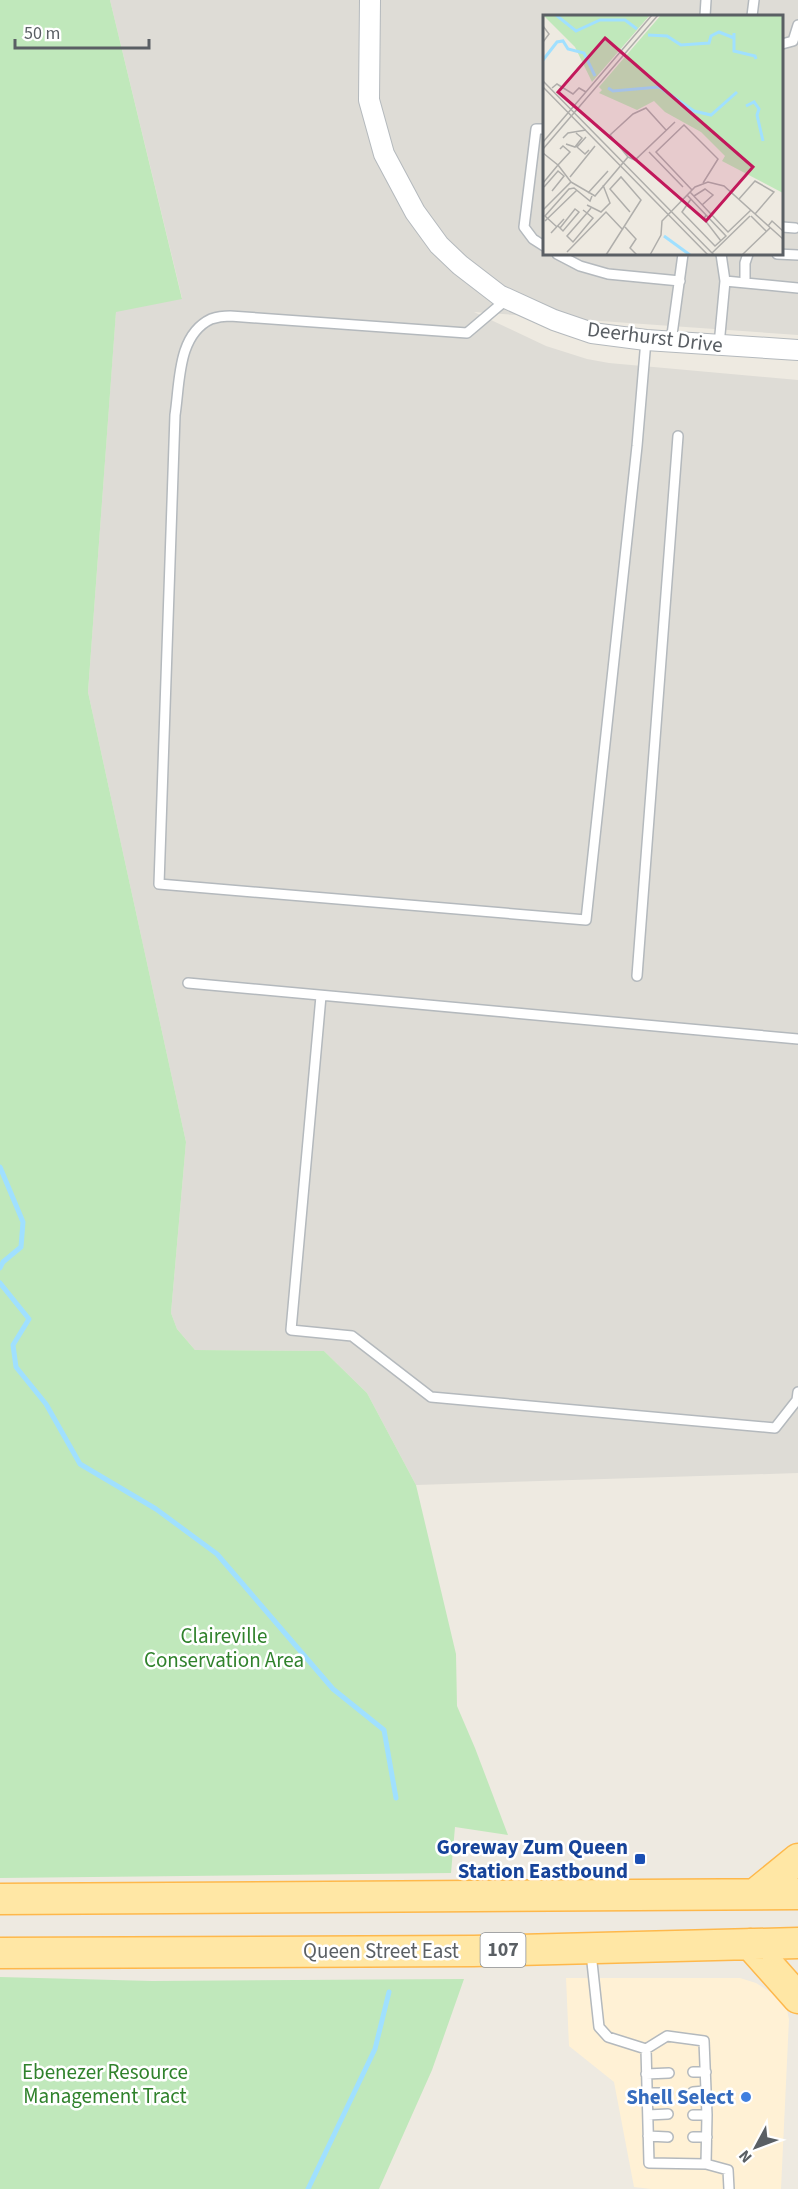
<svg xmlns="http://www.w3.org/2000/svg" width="798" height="2189" font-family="'Source Sans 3',sans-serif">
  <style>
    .commercial { fill: #fff1d5 }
    .industrial { fill: #dedcd6; fill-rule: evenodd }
    .green { fill: #c0e8bb }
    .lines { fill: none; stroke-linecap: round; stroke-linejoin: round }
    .stream { stroke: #a0e0ff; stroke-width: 5 }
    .service-casing { stroke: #b4b9bd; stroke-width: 12 }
    .minor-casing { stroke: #b4b9bd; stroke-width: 22 }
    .primary-casing { stroke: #feb84b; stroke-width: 33 }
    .service { stroke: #fff; stroke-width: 9 }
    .minor { stroke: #fff; stroke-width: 20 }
    .primary { stroke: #ffe7a5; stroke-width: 30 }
    .transit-dot { fill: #1a4fb4; stroke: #fff; stroke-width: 2 }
    .shop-dot { fill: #3f7fe0; stroke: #fff; stroke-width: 2 }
    .labels { text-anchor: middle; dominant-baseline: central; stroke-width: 5; stroke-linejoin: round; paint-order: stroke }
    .shield { fill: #fff; stroke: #8c8f92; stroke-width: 1.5 }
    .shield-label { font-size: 20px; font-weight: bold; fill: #5a5f64 }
    .street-label { font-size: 21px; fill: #5a5f64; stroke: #fff }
    .park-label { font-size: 21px; fill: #30822c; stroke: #fff }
    .transit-label { font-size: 21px; font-weight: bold; fill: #164399; stroke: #fff; text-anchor: end }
    .shop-label { font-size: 21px; font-weight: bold; fill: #366cbe; stroke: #fff; text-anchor: end }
    .inset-river { fill: none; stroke: #a0e0ff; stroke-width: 3 }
    .inset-road { fill: none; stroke: #afaeab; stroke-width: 1.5 }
    .view { fill: #c2185b; fill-opacity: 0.15; stroke: #c2185b; stroke-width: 3 }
    .inset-edge { fill: none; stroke: #5a5f64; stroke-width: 3 }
  </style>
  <rect width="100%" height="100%" fill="#eeeae1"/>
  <path class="commercial" d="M566 1978H740L756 1983 775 1995 787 2010 789 2019 781 2189H651L634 2187 614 2082 569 2046Z"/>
  <path class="industrial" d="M110 0H798V335L474 312 546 346 587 359 609 363 798 380V1473L416 1485 367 1393 324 1351 195 1350 177 1329 171 1313 186 1142 88 692 116 311 182 298ZM544 16H782V254H544Z"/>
  <path class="green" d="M0 0H110L182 299 116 312 88 692 186 1142 171 1313 177 1329 195 1350 324 1351 367 1393 416 1485 456 1654 457 1706 475 1748 508 1835 455 1827 451 1873 0 1878Z
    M0 1977 152 1981 464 1979 432 2070 379 2189H0Z"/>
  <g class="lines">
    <path class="stream" d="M0 1167 23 1222 21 1247 3 1262 0 1268
      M0 1283 29 1319 13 1345 16 1367 46 1404 80 1464 156 1509 217 1554 333 1689 384 1730 396 1798
      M308 2189 375 2049 389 1992"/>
    <defs>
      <path id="service" d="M705 16 706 0
        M752 16 754 0
        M782 44 793 41 798 25
        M544 129H536L524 227 533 239 544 246
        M782 227 795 228
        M557 254 580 266 608 274 680 281
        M777 254 798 255
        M725 281 798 288
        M745 283V263L748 254
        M507 299 467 333 230 316C224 316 217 317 211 319 177 335 180 383 175 415L159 884 586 920 637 446 646 340
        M671 342 683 254
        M719 345 725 281 721 254
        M637 976 678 436
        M188 983 798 1039
        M321 996 291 1330 352 1336 431 1397 775 1428 797 1400 798 1392
        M591 1953 599 2027 608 2037 646 2049 667 2036 704 2041 707 2115 706 2164 728 2170 729 2189
        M646 2049 649 2163 706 2164
        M693 2072H706
        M646 2074 669 2073
        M693 2092 705 2091
        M647 2093H668
        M648 2115 668 2114
        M693 2115H707
        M648 2136 668 2137
        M693 2137H707"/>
      <path id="minor" d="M370 0 369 100 384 154 415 212 439 245 460 265 499 295 554 320 592 333 646 340 798 350"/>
      <path id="primary" d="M755 1894 798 1859
        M0 1899 798 1894
        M750 1944 798 1998
        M0 1953 474 1951 798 1943"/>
    </defs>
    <use href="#service" class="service-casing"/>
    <use href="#minor" class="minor-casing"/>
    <use href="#primary" class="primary-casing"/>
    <use href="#service" class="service"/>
    <use href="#minor" class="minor"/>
    <use href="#primary" class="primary"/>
  </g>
  <rect class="transit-dot" x="634" y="1853" width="12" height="12" rx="3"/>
  <circle class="shop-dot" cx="746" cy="2097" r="6"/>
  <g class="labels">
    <rect class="shield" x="480.5" y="1933" width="45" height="34" rx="4.5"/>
    <g class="shield-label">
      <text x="503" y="1950">107</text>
    </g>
    <g class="street-label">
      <text transform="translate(655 337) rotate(7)">Deerhurst Drive</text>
      <text x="381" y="1951">Queen Street East</text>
    </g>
    <g class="park-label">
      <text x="224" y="1636">Claireville<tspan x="224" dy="24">Conservation Area</tspan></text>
      <text x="105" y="2072">Ebenezer Resource<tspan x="105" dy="24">Management Tract</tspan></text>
    </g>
    <g class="transit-label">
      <text x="628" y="1847">Goreway Zum Queen<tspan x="628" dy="24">Station Eastbound</tspan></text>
    </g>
    <g class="shop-label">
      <text x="734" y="2097">Shell Select</text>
    </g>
  </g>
  <g transform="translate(543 15)">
    <rect width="240" height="240" fill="#eeeae1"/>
    <path d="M0 0H107L49 67 32 32ZM118 0H240V178L179 146 182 141 158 117 122 97 111 86 94 95 56 78 59 75 56 72Z" fill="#c0e8bb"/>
    <path class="inset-river" d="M13 0 33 16 57 5H82L94 14M191 18V36L212 41 213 44M105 20 124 21 138 30 166 28 168 21 176 17 191 23M0 45 14 27 20 26 25 34 41 38 52 61M65 73 70 76 116 72 151 96 168 100 194 77M203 91 211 87 216 94 214 100 220 126M121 221 147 240"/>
    <path class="inset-road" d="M0 11 6 19 0 27M0 66 171 240M0 72 165 240M9 73 14 69 30 79 36 73 43 77M43 122 34 132 42 139 46 135M20 123 25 118 43 115M0 127 109 0M23 129 32 132 39 123 33 118M0 134 115 0M106 137 140 172M0 138 15 150 27 137 20 131 17 134M85 142 67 120 90 99 103 93 123 115M27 162 52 131M0 168 15 150 28 167M1 172 15 156 21 161 9 176M149 175 113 137 141 110 175 144 160 168M147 177 185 217 208 195M45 178 65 156M144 180 183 221 172 231 139 197 148 184M151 181 162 174 170 180 159 190M196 184 212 166 231 177 212 199M44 190 58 197 67 188 60 170M0 195 28 167 52 181 85 142 92 145 132 107M40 195 44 198 50 203 30 227 24 221 44 198 48 193M163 200 161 204 178 226M208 201 223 216M2 206 34 175M15 211 20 216 36 197 32 194 17 213M225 211 229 206 240 216M14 212 2 201 26 174 31 173 47 186 49 181M82 212 93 224 87 233 94 240M8 218 21 204M24 237 63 197 80 215M169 238 207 201M63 240 98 185 78 162 67 174 87 197M107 240 118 220 119 206 152 172 165 167 181 171 240 224M199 240 227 213"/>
    <path class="view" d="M62 23 210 152 163 206 15 77Z"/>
    <rect width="240" height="240" class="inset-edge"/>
  </g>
  <g transform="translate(756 2147) rotate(229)" stroke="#ffffff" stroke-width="4.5" paint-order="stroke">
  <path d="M0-4.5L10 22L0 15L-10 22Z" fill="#5a5f64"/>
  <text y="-9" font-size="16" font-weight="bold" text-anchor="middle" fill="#5a5f64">N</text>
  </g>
  <path d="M15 39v9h134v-9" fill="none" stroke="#5a5f64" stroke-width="3"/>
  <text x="24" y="39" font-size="18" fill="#5a5f64" stroke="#ffffff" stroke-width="4.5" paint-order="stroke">50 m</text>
</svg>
